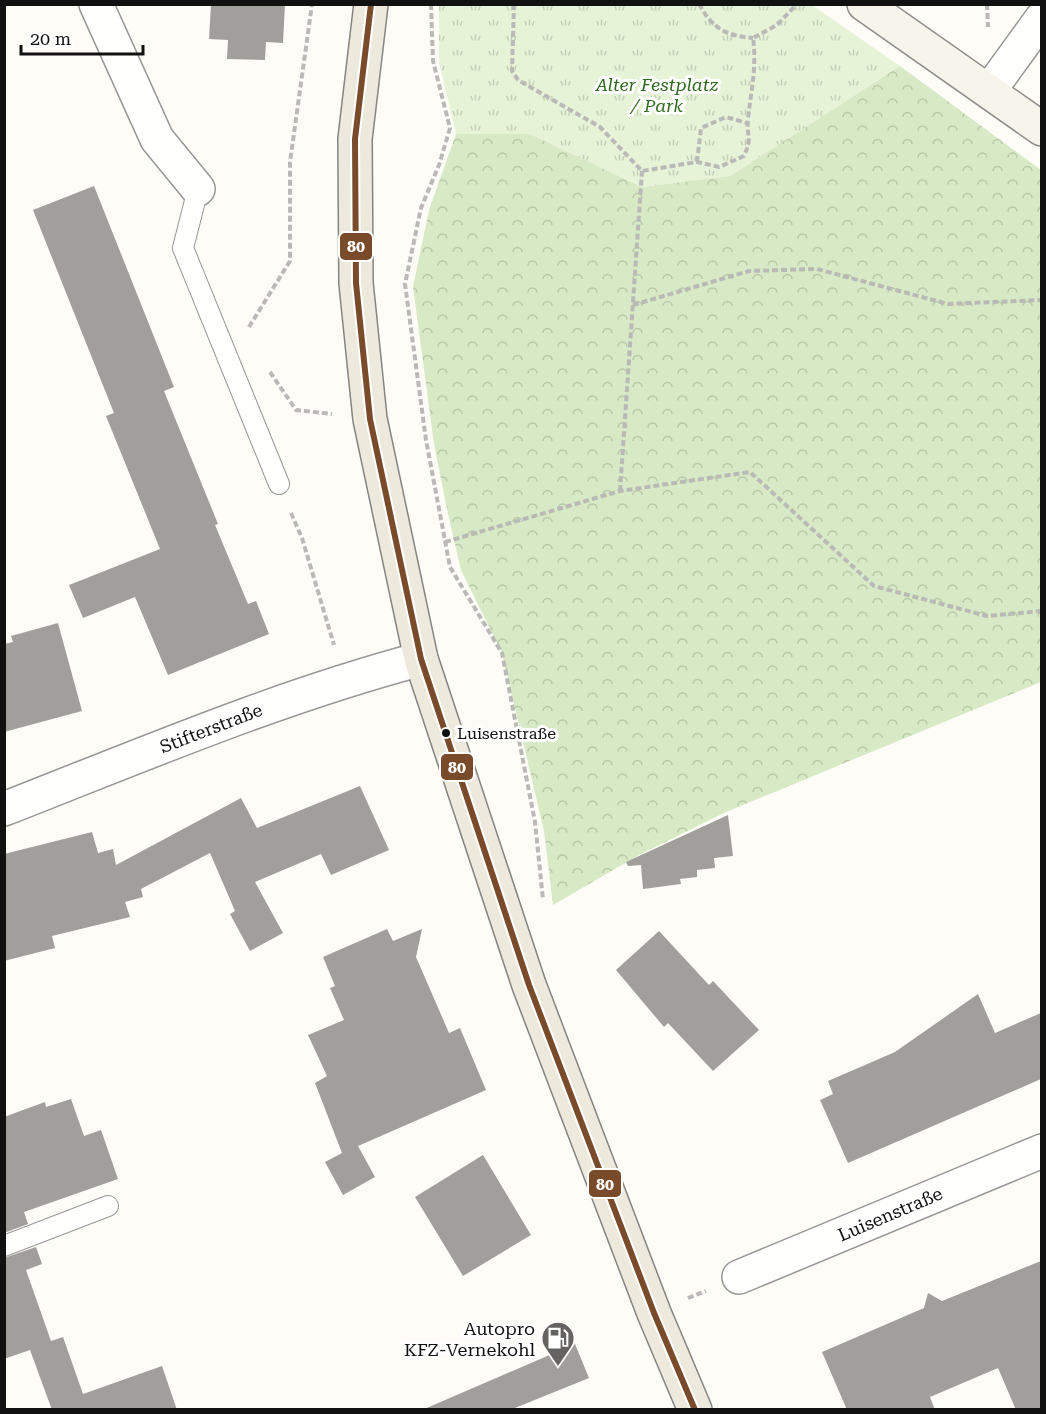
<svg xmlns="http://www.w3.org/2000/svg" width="1046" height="1414" font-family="'Roboto Serif',serif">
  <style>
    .grass { fill: url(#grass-tufts) }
    .forest { fill: url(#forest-crowns) }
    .building { fill: #a19f9c }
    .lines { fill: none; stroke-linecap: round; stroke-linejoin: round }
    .lane-casing { stroke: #979795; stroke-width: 22 }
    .street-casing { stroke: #979795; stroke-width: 36 }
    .secondary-casing { stroke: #8e8d8b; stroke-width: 36 }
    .primary-casing { stroke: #858482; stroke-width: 36 }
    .path { stroke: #b9b9b8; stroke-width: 4; stroke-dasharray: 6 3; stroke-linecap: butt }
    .lane { stroke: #fffffe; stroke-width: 20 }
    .street { stroke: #fffffe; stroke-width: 33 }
    .secondary { stroke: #f6f4eb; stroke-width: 33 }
    .primary { stroke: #ede9dc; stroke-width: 33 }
    .bus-1-casing { stroke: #fff; stroke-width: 10 }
    .bus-1 { stroke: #7a4b2a; stroke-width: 6 }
    .bus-dot { fill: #111; stroke: #fff; stroke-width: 2 }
    .labels { text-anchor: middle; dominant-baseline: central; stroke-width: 6; stroke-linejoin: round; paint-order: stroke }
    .bus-label { font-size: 16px; fill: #111; stroke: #fff; text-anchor: start }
    .park-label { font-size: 18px; font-style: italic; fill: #2f6b1f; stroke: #fff }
    .street-label { font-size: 18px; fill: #111; stroke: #fff }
    .poi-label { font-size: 18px; fill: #111; stroke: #fff; text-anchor: end }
    .line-badge { stroke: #fff; stroke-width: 2 }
    .badge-label { font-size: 16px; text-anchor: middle; font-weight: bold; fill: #fff }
  </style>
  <defs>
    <pattern id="grass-tufts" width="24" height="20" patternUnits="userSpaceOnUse" patternTransform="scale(1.5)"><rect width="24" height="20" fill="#e7f3d7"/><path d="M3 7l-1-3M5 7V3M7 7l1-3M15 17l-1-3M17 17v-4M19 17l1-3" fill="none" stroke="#c5cfb8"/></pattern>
    <pattern id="forest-crowns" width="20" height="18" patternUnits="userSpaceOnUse" patternTransform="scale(1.5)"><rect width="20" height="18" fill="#d8eac5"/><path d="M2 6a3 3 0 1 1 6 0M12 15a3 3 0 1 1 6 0" fill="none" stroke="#b8c8a8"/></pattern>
  </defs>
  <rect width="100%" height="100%" fill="#fdfcf7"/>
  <path class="grass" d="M439 4 812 5 900 66 730 176 642 187 530 134H456L439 62Z"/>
  <path class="forest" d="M900 66 1041 170V682L726 812 639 855 553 905 544 831 502 653 461 570 448 514 434 444 413 287 429 210 456 134H530L642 187 730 176Z"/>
  <path class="building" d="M211 4H285L283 43 266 42 265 60 227 59 228 40 209 39Z
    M94 186 174 387 164 391 218 524 215 525 248 604 256 601 269 634 168 675 135 597 83 618 69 585 160 549 106 416 114 413 33 210Z
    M58 623 82 711 4 732V644L13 642 11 636Z
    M360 786 389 850 331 875 321 854 255 882 283 933 250 951 230 914 235 911 210 853 141 889 143 897 125 902 130 917 52 936 55 948 4 961V854L92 832 98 853 113 849 116 865 241 798 257 828Z
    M728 815 733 856 714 858 715 868 697 870V877L680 879 681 884 643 889 641 865 628 866 626 862Z
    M387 929 393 941 422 929 416 957 449 1033 460 1028 486 1090 358 1146 375 1177 343 1195 325 1162 342 1153 315 1083 327 1076 308 1035 344 1020 330 988 335 986 323 957Z
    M659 931 709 985 713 981 759 1030 713 1071 668 1023 664 1027 616 970Z
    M978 994 995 1033 1041 1013V1079L848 1163 820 1100 833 1094 828 1081 895 1052Z
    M71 1099 84 1136 101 1130 118 1179 24 1212 28 1224 4 1233V1117L45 1102 46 1107Z
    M483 1155 531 1235 463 1276 415 1197Z
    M36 1247 42 1264 26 1270 51 1341 63 1337 83 1394 162 1366 177 1410H52L30 1350 4 1359V1258Z
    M1041 1261V1410H1016L998 1368 930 1397 935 1410H847L822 1352 924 1308 928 1293 942 1301Z
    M575 1344 589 1378 510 1410H422Z"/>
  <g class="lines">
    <defs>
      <path id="lane" d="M198 189 183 248 279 484
        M4 1246 108 1206"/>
      <path id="street" d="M96 4 157 139 198 189
        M989 91 1042 18
        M4 809C142 755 278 697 421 659
        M739 1277 1042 1151"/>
      <path id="secondary" d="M864 4 1042 129"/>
      <path id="primary" d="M371 4 355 139 356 283 370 419 421 659 529 985 654 1313 695 1410"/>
    </defs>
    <use href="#lane" class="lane-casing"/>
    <use href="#street" class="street-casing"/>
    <use href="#secondary" class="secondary-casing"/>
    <use href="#primary" class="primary-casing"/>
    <path class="path" d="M431 4 433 61 450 128 439 165 421 208 405 284 426 440 450 567 502 653 535 822 543 900
      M514 4 512 71 518 80 600 127 642 171 697 162 719 167 744 156C753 136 746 136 748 119 751 91 757 67 753 38L777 25 797 4
      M699 4C712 28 726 36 753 38
      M987 4 988 27
      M697 162 701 128 726 117 747 123
      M633 305 749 271 817 269 948 304 1042 300
      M249 327 290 261V162L312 4
      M270 372 296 410 332 414
      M620 491 642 171
      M291 513 302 538 334 645
      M445 542 620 491 750 472 874 586 987 616 1042 611
      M688 1298 706 1291"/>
    <use href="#lane" class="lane"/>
    <use href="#street" class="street"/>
    <use href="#secondary" class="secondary"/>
    <use href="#primary" class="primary"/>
    <defs>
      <path id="bus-1" d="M371 4 355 139 356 283 370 419 421 659 529 985 654 1313 695 1410"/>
    </defs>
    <use href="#bus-1" class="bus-1-casing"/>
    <use href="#bus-1" class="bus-1"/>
  </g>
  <defs>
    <symbol id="fuel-pin" viewBox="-11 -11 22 30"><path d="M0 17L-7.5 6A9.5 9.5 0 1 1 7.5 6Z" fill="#646362" stroke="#fff"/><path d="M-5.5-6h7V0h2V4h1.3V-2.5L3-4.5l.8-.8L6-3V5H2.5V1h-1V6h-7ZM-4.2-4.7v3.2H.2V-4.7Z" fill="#fff"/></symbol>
  </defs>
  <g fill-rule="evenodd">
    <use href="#fuel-pin" x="539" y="1319" width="38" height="52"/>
  </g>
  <circle class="bus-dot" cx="446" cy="733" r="5"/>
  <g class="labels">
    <g class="bus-label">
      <text x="457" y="733">Luisenstraße</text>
    </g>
    <g class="park-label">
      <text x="657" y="84">Alter Festplatz<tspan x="657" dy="21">/ Park</tspan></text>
    </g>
    <g class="street-label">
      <text transform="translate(211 728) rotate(-21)">Stifterstraße</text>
      <text transform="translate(890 1214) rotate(-23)">Luisenstraße</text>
    </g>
    <g class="poi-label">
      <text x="535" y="1328">Autopro<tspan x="535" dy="21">KFZ-Vernekohl</tspan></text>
    </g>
  </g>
  <g class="line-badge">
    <rect x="339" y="232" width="34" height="29" rx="6" fill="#7a4b2a"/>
    <rect x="440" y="753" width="34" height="28" rx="6" fill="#7a4b2a"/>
    <rect x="588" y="1169" width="34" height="29" rx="6" fill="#7a4b2a"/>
  </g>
  <g class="badge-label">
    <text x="356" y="252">80</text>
    <text x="457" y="773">80</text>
    <text x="605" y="1190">80</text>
  </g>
  <rect width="1046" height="1414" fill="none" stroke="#111111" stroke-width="12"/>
  <path d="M21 45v9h122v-9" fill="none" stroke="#111111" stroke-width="3"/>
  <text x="30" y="45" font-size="18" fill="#111111" stroke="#ffffff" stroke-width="4.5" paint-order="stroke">20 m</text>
</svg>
